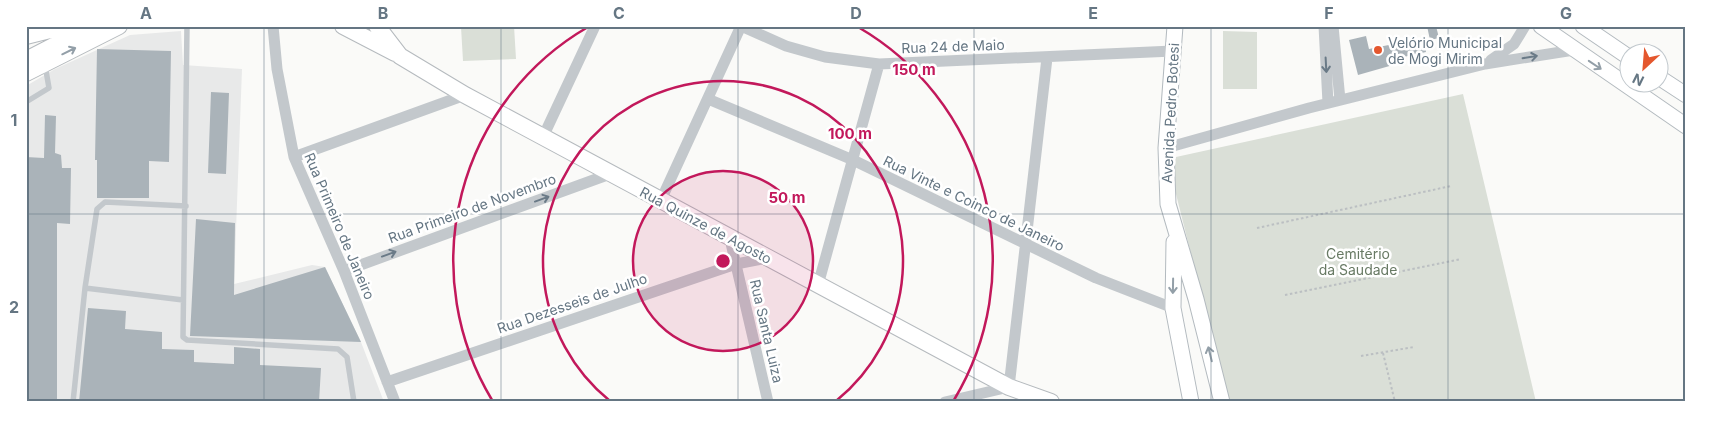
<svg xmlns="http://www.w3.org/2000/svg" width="1712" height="428" font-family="Inter,sans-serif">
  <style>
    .built { fill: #e8e9e9 }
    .green { fill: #dadfd7 }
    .building { fill: #aab3b9 }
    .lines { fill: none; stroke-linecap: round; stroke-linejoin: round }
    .secondary-casing { stroke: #b3babf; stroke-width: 17 }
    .primary-casing { stroke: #b5babe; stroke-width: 18 }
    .path { stroke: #bbbfc2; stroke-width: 2; stroke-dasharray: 2.5 2.5; stroke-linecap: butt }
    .service { stroke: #c3c8cc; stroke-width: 5.5 }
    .minor { stroke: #c3c8cc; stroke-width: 11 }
    .secondary { stroke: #fff; stroke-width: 15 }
    .primary { stroke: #fff; stroke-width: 16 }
    .oneway { stroke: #939fa8 }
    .oneway2 { stroke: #6a7a87 }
    .grid { fill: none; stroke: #657683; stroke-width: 1; stroke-opacity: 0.55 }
    .ring { fill: none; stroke: #c2185b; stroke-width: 2.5 }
    .poi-dot { fill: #e4572e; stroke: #fff; stroke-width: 2 }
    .labels { text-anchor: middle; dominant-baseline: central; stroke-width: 5; stroke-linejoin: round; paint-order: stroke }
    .poi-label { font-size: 14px; fill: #657683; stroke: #fff; text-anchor: start }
    .street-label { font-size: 14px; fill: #657683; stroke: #fff }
    .park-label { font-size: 14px; fill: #687a64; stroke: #fff }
    .centre { fill: #c2185b; stroke: #fff; stroke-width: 2.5 }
    .ring-label { font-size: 15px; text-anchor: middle; font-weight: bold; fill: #c2185b; stroke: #fff; stroke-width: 5; stroke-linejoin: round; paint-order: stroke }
    .neatline { fill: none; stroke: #657683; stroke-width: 2 }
    .grid-label { font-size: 16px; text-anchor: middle; font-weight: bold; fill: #657683 }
  </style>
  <rect width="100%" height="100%" fill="#fafaf8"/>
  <path class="built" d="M181 31 183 65 242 69 234 284 312 265 325 267 361 342 384 402H26V86L55 69 130 35Z"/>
  <path class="green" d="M514 26 516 59 463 61 461 27Z
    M1223 31 1257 32V89H1223Z
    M1463 94 1536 402H1228L1172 178 1176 157Z"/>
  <path class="building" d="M1427 26H1436L1439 38 1430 40Z
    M1366 36 1369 49 1423 38 1426 52 1399 58 1400 63 1358 75 1349 40Z
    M97 49 171 51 169 162 149 161V198H97V160H95Z
    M211 92 229 93 226 174 208 173Z
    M45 115 56 116 55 153 61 155 62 168H71L70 224 57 223V402H26V157L44 158Z
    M196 219 235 223 234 295 325 267 361 342 190 336Z
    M88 308 126 311 125 329 162 332V349L194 350V362L234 364V347L260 349V365L321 368 319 402H79Z"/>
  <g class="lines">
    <defs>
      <path id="secondary" d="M1175 26 1166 148 1168 204 1196 299 1222 402
        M1541 26 1686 126
        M1583 26 1630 58
        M1660 78 1686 95
        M1174 242 1173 308 1191 402"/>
      <path id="primary" d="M343 26 395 53
        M377 26 400 56 465 95 1009 387 1051 402
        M26 36 50 30 75 35
        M26 60 92 26
        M26 73 119 26"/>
    </defs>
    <use href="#secondary" class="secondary-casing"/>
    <use href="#primary" class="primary-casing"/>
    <path class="path" d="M1257 228 1451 186
      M1285 295 1461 259
      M1383 353 1395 402
      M1361 356 1414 347
      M1314 399V402"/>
    <path class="service" d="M187 26 183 337 187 340 338 349 347 357 354 402
      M26 102 49 88 45 65
      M85 288 183 300
      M73 402 85 288 97 209 105 202 186 206"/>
    <path class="minor" d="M273 26 277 69 294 157 344 271 395 402
      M741 26 786 46 825 57 879 64 1173 51
      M1324 26 1328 103
      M1333 26 1340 100
      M1491 60 1514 44 1525 26
      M708 99 853 160 1096 278 1173 308
      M543 137 595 26
      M1166 148 1309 108 1485 64 1574 50
      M294 157 465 95
      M661 200 741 26
      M730 239 768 402
      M344 271 610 174
      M818 285 879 64
      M387 382 736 264 768 258
      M945 402 1009 387 1047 58"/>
    <use href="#secondary" class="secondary"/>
    <use href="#primary" class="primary"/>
  </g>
  <defs><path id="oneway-shaft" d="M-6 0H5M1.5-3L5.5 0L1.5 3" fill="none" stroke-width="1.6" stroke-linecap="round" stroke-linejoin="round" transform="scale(1.25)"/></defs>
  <g class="oneway">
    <use href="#oneway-shaft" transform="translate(69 51) rotate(-26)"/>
    <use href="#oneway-shaft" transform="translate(1595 65) rotate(34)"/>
    <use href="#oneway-shaft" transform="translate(1173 286) rotate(91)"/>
    <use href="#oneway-shaft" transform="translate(1210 354) rotate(-104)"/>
  </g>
  <g class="oneway2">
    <use href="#oneway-shaft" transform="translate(1530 57) rotate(-9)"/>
    <use href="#oneway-shaft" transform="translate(1326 65) rotate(87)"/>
    <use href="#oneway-shaft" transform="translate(542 199) rotate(-20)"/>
    <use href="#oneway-shaft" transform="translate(389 254) rotate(-20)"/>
  </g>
  <path class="grid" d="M264 26V402M501 26V402M738 26V402M974 26V402M1211 26V402M1448 26V402M26 214H1686"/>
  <circle cx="723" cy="261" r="90" fill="#c2185b" fill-opacity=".12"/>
  <g class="ring">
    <circle cx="723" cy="261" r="90"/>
    <path d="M610 401A180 180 0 1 1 836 401"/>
    <path d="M492 400A270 270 0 0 1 588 27M858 27A270 270 0 0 1 954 400"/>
  </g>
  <circle class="poi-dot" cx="1378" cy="50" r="5"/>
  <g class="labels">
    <g class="poi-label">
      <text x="1388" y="42">Velório Municipal<tspan x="1388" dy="16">de Mogi Mirim</tspan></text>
    </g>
    <g class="street-label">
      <text transform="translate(953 46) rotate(-2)">Rua 24 de Maio</text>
      <text transform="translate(1170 113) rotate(-87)">Avenida Pedro Botesi</text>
      <text transform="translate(974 203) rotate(26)">Rua Vinte e Coinco de Janeiro</text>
      <text transform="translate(472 208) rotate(-20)">Rua Primeiro de Novembro</text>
      <text transform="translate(706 225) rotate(28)">Rua Quinze de Agosto</text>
      <text transform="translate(340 226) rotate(67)">Rua Primeiro de Janeiro</text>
      <text transform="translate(572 303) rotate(-19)">Rua Dezesseis de Julho</text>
      <text transform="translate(767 331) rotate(77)">Rua Santa Luiza</text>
    </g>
    <g class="park-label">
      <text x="1358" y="253">Cemitério<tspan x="1358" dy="16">da Saudade</tspan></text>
    </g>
  </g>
  <circle cx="723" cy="261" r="8" class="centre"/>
  <g class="ring-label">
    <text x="914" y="75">150 m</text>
    <text x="850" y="139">100 m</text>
    <text x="787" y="203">50 m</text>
  </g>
  <rect width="1712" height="428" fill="none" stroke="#ffffff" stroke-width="55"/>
  <g transform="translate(1644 68) rotate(206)"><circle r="24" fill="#ffffff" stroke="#c1c8cd"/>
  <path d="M0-4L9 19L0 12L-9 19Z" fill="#e4572e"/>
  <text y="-8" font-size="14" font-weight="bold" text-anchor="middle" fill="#657683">N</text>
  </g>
  <rect x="28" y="28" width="1656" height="372" class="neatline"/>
  <g class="grid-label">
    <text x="146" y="19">A</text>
    <text x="383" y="19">B</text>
    <text x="619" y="19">C</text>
    <text x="856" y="19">D</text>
    <text x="1093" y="19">E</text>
    <text x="1329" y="19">F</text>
    <text x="1566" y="19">G</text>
    <text x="14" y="126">1</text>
    <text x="14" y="313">2</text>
  </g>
</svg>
